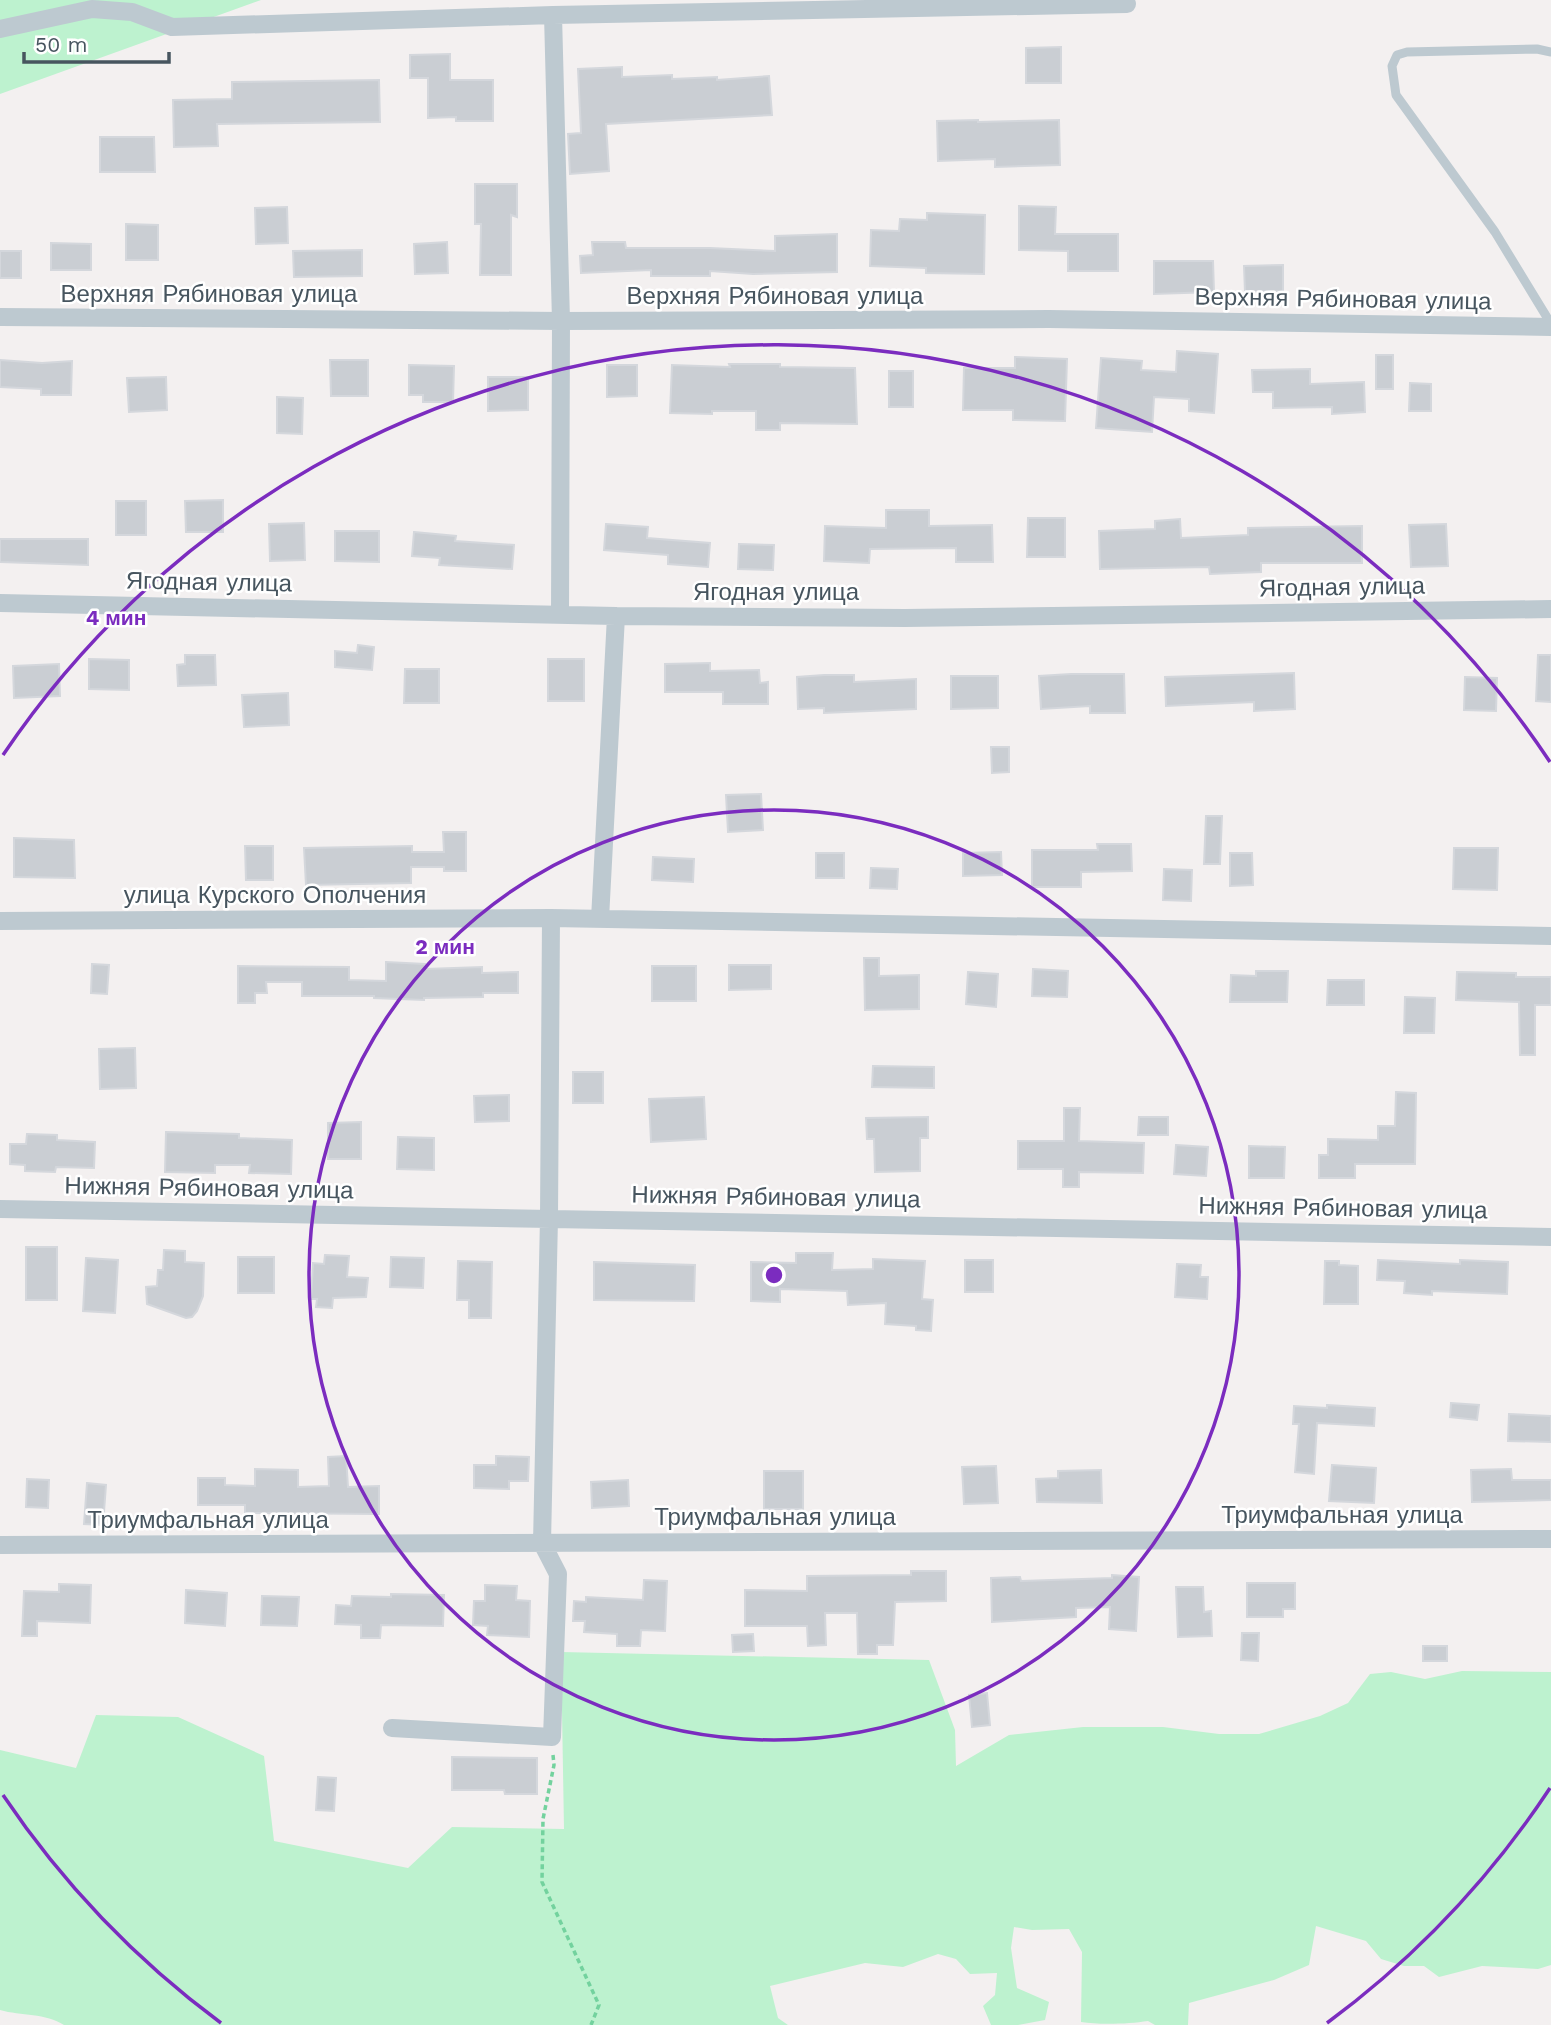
<svg xmlns="http://www.w3.org/2000/svg" width="1551" height="2025" font-family="'Work Sans',sans-serif">
  <style>
    .green { fill: #bdf2cf }
    .building { fill: #caced3; stroke: #d4d7dc; stroke-width: 2 }
    .lines { fill: none; stroke-linecap: round; stroke-linejoin: round }
    .path { stroke: #73d29e; stroke-width: 3.5; stroke-dasharray: 5 3.5; stroke-linecap: butt }
    .service { stroke: #bdc9d0; stroke-width: 9 }
    .minor { stroke: #bdc9d0; stroke-width: 18 }
    .ring { fill: none; stroke: #7b2cbf; stroke-width: 3.5 }
    .labels { text-anchor: middle; dominant-baseline: central; stroke-width: 5; stroke-linejoin: round; paint-order: stroke }
    .street-label { font-size: 24px; fill: #47555f; stroke: #fff }
    .centre { fill: #7b2cbf; stroke: #fff; stroke-width: 3.5 }
    .ring-label { font-size: 21px; text-anchor: middle; font-weight: bold; fill: #7b2cbf; stroke: #fff; stroke-width: 5; stroke-linejoin: round; paint-order: stroke }
  </style>
  <rect width="100%" height="100%" fill="#f3f0f0"/>
  <path class="green" d="M0 0H261L0 94Z
    M561 1652 929 1660 955 1730 956 1766 1009 1735 1083 1727H1163L1219 1734H1259L1320 1716 1348 1703 1370 1674 1391 1672 1425 1679 1462 1671 1551 1672V1965L1538 1969 1482 1966 1439 1977 1424 1966H1404L1381 1959 1366 1941 1316 1926 1309 1965 1274 1980 1189 2003 1188 2025H1155L1148 2021C1129 2024 1099 2025 1081 2022L1082 1952 1069 1929 1032 1930 1014 1927 1011 1948 1017 1988 1049 2002 1045 2020 1018 2025H991L983 2006 995 1995 997 1973 970 1974 956 1959 938 1954 903 1967 865 1963 770 1986 778 2018 788 2025H64C46 2013 21 2016 0 2010V1750L76 1768 96 1715 178 1717 264 1756 274 1841 408 1868 452 1827 564 1829Z"/>
  <path class="building" d="M1061 47V83H1026V48Z
    M450 54V80H493V121H456V117L428 118V78H410V55Z
    M622 67V77L672 75V79L717 77V80L769 76 772 115 606 124 609 171 570 174 568 134 581 133 578 69Z
    M379 80 380 122 217 124 218 146 174 147 173 100 232 99V82Z
    M978 120V122L1059 120 1060 165 995 167V159L938 161 937 121Z
    M100 137H154L155 172H100Z
    M475 184H517V217L511 215V275H480L481 224H475Z
    M1019 206 1056 207 1055 234H1118V271H1068V251L1019 250Z
    M287 207 288 243 256 244 255 208Z
    M927 213 985 215 984 274 926 273V268L870 266 871 230 899 231 900 219 927 220Z
    M126 224 158 225V260H126Z
    M837 234V272L753 274 710 271V276H651V270L581 273 580 256 593 255 592 242H625L626 248H710L775 251V236Z
    M447 242 448 273 415 274 414 244Z
    M51 243 91 244V270H51Z
    M362 250V276L294 277 293 251Z
    M0 251H21V278H0Z
    M1154 261H1213L1214 292 1154 294Z
    M1283 265V291L1245 292 1244 266Z
    M1177 351 1218 354 1214 413 1189 411V399L1154 397 1152 432 1096 428 1101 358 1142 361 1141 370 1176 372Z
    M1376 355H1393V389H1376Z
    M1015 357 1067 359 1065 421 1013 420V410H963L964 368H1015Z
    M0 360 42 363 72 361 71 395H41V389L0 387Z
    M330 360H368V396H331Z
    M729 364H780V367L855 368 857 424 780 423V430H756V411H712V414L670 413 672 365 730 367Z
    M409 365 454 366 453 402H423V395H409Z
    M607 365H637V396L607 397Z
    M1310 369V384L1364 382 1365 412 1332 414V407L1273 408V392H1253L1252 370Z
    M889 371H913V407H889Z
    M166 377 167 410 129 412 127 378Z
    M488 377H528V410L488 411Z
    M1410 383 1431 384V411H1409Z
    M277 397 303 398 302 434 277 433Z
    M223 500V532H186L185 501Z
    M116 501H146V535H116Z
    M886 510H929V526L992 525 993 562H956V548L870 549 869 563 824 561 825 526 886 528Z
    M1028 518H1065V557H1027Z
    M1180 519 1181 538 1248 535V528L1362 526V563H1261V572L1210 574 1209 567 1100 569 1099 531 1155 529V521Z
    M304 523 305 560 270 561 269 524Z
    M606 524 648 527 647 538 710 543 708 567 668 564V555L604 550Z
    M1446 524 1448 566 1411 567 1409 525Z
    M335 531H379V562L335 561Z
    M414 532 456 536 455 541 514 545 512 569 439 565 440 558 412 556Z
    M0 539H88V565L0 562Z
    M739 544 774 545 773 570 738 569Z
    M358 645 374 647 372 670 335 667V651L357 653Z
    M185 655H215L216 685 178 686 177 665 185 664Z
    M1538 655H1551V702L1536 701Z
    M89 659 129 660V690L89 689Z
    M548 659H584V701H548Z
    M710 663V671L759 670 760 683 768 682V704H723V692H665V664Z
    M59 664 60 696 14 698 13 666Z
    M405 669H439V703H404Z
    M1294 673 1295 709 1254 711V702L1166 706 1165 677Z
    M1071 674H1124L1125 713H1090V706L1041 709 1039 676Z
    M824 675H854V682L916 679V709L824 713V708L798 709 797 677Z
    M951 676H998V708L951 709Z
    M1465 677 1497 678 1496 711 1464 710Z
    M288 693 289 725 244 727 242 695Z
    M991 747H1009V772L992 773Z
    M761 794 763 830 728 832 726 795Z
    M1206 816H1222L1220 864H1204Z
    M443 832H466V871H444V867H411V883L306 885 304 848 412 846V852H444Z
    M14 838 74 840 75 878 14 877Z
    M1097 844H1131L1132 871 1081 872V887H1032V850H1098Z
    M245 846H273V880H246Z
    M1454 848H1498L1497 890 1453 889Z
    M1001 852 1002 875 963 876V853Z
    M816 853H844V878H816Z
    M1230 853H1252L1253 885 1230 886Z
    M653 857 694 859 693 882 652 880Z
    M871 868 898 869 897 889 870 888Z
    M1164 869 1192 870 1191 901 1163 900Z
    M864 958H879V976L919 975V1009L865 1010Z
    M386 962 425 964V969L482 967V973L518 972V993H483V997L424 998V1000L374 998V996H302V982H266L267 993H255V1003H238V966L349 967V980L386 981Z
    M92 964 109 965 107 994 91 993Z
    M729 965H771V989L729 990Z
    M652 966H696V1001H652Z
    M1033 969 1068 971 1067 997 1032 996Z
    M1256 971H1288L1287 1002H1230L1231 975 1256 976Z
    M968 972 998 974 996 1007 966 1004Z
    M1457 972 1516 973V977H1551V1005H1535V1055H1520L1519 1002 1456 1000Z
    M1328 980H1364V1005H1327Z
    M1405 997 1435 998 1434 1033H1404Z
    M135 1048 136 1088 100 1089 99 1049Z
    M873 1066 934 1067V1088L872 1087Z
    M573 1072H603V1103H573Z
    M1396 1092 1416 1093 1415 1164H1355V1178H1319V1155H1328V1139L1378 1140V1126H1395Z
    M509 1095V1121L475 1122 474 1096Z
    M704 1097 706 1139 651 1142 649 1099Z
    M1064 1108H1080L1079 1141 1144 1143 1143 1173 1079 1172V1187H1063V1169H1018V1141H1064Z
    M928 1117V1138H920V1171L875 1172 874 1139H867L866 1118Z
    M1139 1117H1168V1135H1138Z
    M361 1122V1159H328V1123Z
    M166 1132 239 1134V1138L292 1140 291 1174 249 1173 250 1165H215V1173L165 1172Z
    M27 1134 57 1135V1140L95 1142 94 1168 56 1167 55 1172 25 1171V1165L10 1164V1144H26Z
    M398 1137 434 1138V1170L397 1169Z
    M1176 1145 1208 1147 1206 1176 1174 1174Z
    M1249 1146 1285 1147 1284 1178H1249Z
    M26 1247H57V1300H26Z
    M164 1250 185 1251V1262L204 1263 203 1296 197 1311 192 1317 186 1318 147 1304 146 1287 157 1286 158 1270H163Z
    M796 1253H833L832 1270 873 1269V1259L925 1261 922 1299 933 1300 931 1331 916 1330V1326L885 1324 886 1303 848 1305 847 1291 780 1289V1302L751 1301V1262L796 1263Z
    M325 1255 349 1256 347 1277 368 1278 366 1297 333 1298 332 1308 316 1307 317 1299H311L313 1263 324 1264Z
    M238 1257H274V1293H238Z
    M391 1257 424 1258 423 1288 390 1287Z
    M86 1258 118 1260 115 1313 83 1311Z
    M965 1260H993V1292H965Z
    M1378 1260 1460 1264V1260L1508 1262 1507 1294 1432 1291V1295L1404 1293 1405 1281 1377 1280Z
    M458 1261 492 1262 491 1318H469V1300H457Z
    M1325 1261H1339V1265L1358 1266V1304H1324Z
    M594 1262 695 1265 694 1301 594 1300Z
    M1177 1264 1201 1265 1200 1277H1208L1207 1299 1175 1297Z
    M1451 1403 1479 1405 1477 1420 1450 1417Z
    M1327 1405 1375 1408 1374 1426 1317 1423 1314 1474 1295 1472 1299 1424H1293L1294 1406 1327 1408Z
    M1509 1414 1551 1416V1442L1508 1441Z
    M346 1456 348 1487 379 1486V1514L245 1513V1505H198V1478H225V1485L255 1486V1469L298 1470V1487L329 1486 328 1457Z
    M496 1456 529 1457 528 1481H509V1489L474 1488V1465H496Z
    M1332 1465 1376 1468 1374 1503 1329 1501Z
    M996 1466 998 1503 964 1504 962 1467Z
    M1511 1469 1512 1480H1551V1500L1472 1502 1471 1470Z
    M1101 1470 1102 1503 1037 1502 1036 1479 1058 1478V1471Z
    M764 1471H803V1509H764Z
    M27 1479 49 1480 48 1508 26 1507Z
    M628 1480 629 1506 592 1508 591 1482Z
    M87 1483 106 1485 103 1525 84 1524Z
    M911 1571H946V1601L895 1602 893 1645H877V1654H858L857 1613H825L826 1645 808 1646 807 1626H745V1590L807 1591V1576L911 1575Z
    M1112 1575 1139 1577 1136 1631 1109 1629 1110 1607 1076 1608V1617L992 1622 991 1578 1020 1577 1021 1581 1112 1578Z
    M644 1580 667 1581 665 1631 641 1630 640 1646H617V1634L584 1632 585 1621H573L574 1601 586 1602V1597L643 1600Z
    M1247 1583H1295V1609H1283V1617H1247Z
    M59 1584 91 1585 90 1623 37 1621V1636H22L24 1591 59 1592Z
    M485 1585 517 1586 516 1600 530 1601 529 1637 487 1635 488 1626 473 1625 474 1601H485Z
    M1176 1587H1203L1204 1612 1211 1611 1212 1636 1178 1637Z
    M186 1590 227 1593 225 1626 185 1623Z
    M391 1594 444 1595 443 1626 381 1625 380 1638H361V1625L335 1624 336 1605 351 1606 352 1596 391 1597Z
    M262 1596 299 1597 297 1626 261 1625Z
    M1242 1633H1259L1258 1661 1241 1660Z
    M753 1634 754 1651 733 1652 732 1635Z
    M1423 1646H1447V1661H1423Z
    M987 1693 990 1725 972 1727 969 1695Z
    M452 1757 537 1758V1794H505L504 1790H452Z
    M318 1777 336 1778 334 1811 316 1810Z"/>
  <g class="lines">
    <path class="path" d="M553 1755 554 1765 543 1819 542 1882 599 2005 591 2025"/>
    <path class="service" d="M1551 52 1537 49 1407 52 1397 55 1392 66 1396 95 1495 232 1551 324"/>
    <path class="minor" d="M553 15 561 321 560 614
      M0 29 92 9 132 12 172 27 553 15 1127 4
      M0 317 561 321 1049 319 1551 327
      M0 603 616 616 905 618 1551 609
      M600 919 616 616
      M0 921 551 918 1551 936
      M0 1209 1551 1237
      M0 1545 1551 1539
      M392 1728 552 1737 558 1574 542 1543 549 1218 551 918"/>
  </g>
  <g class="ring">
    <circle cx="774" cy="1275" r="465"/>
    <path d="M1550 1788A930 930 0 0 1 1327 2023M221 2023A930 930 0 0 1 3 1795M3 755A930 930 0 0 1 1550 762"/>
  </g>
  <g class="labels">
    <g class="street-label">
      <text x="209" y="294">Верхняя Рябиновая улица</text>
      <text x="775" y="296">Верхняя Рябиновая улица</text>
      <text transform="translate(1343 299) rotate(1)">Верхняя Рябиновая улица</text>
      <text transform="translate(209 582) rotate(1)">Ягодная улица</text>
      <text transform="translate(1342 587) rotate(-1)">Ягодная улица</text>
      <text x="776" y="592">Ягодная улица</text>
      <text x="275" y="895">улица Курского Ополчения</text>
      <text transform="translate(209 1188) rotate(1)">Нижняя Рябиновая улица</text>
      <text transform="translate(776 1197) rotate(1)">Нижняя Рябиновая улица</text>
      <text transform="translate(1343 1208) rotate(1)">Нижняя Рябиновая улица</text>
      <text x="1342" y="1515">Триумфальная улица</text>
      <text x="775" y="1517">Триумфальная улица</text>
      <text x="208" y="1520">Триумфальная улица</text>
    </g>
  </g>
  <circle cx="774" cy="1275" r="10" class="centre"/>
  <g class="ring-label">
    <text x="116" y="625">4 мин</text>
    <text x="445" y="954">2 мин</text>
  </g>
  <path d="M24 52v10h145v-10" fill="none" stroke="#47555f" stroke-width="3.5"/>
  <text x="35" y="52" font-size="21" fill="#47555f" stroke="#ffffff" stroke-width="5" paint-order="stroke">50 m</text>
</svg>
